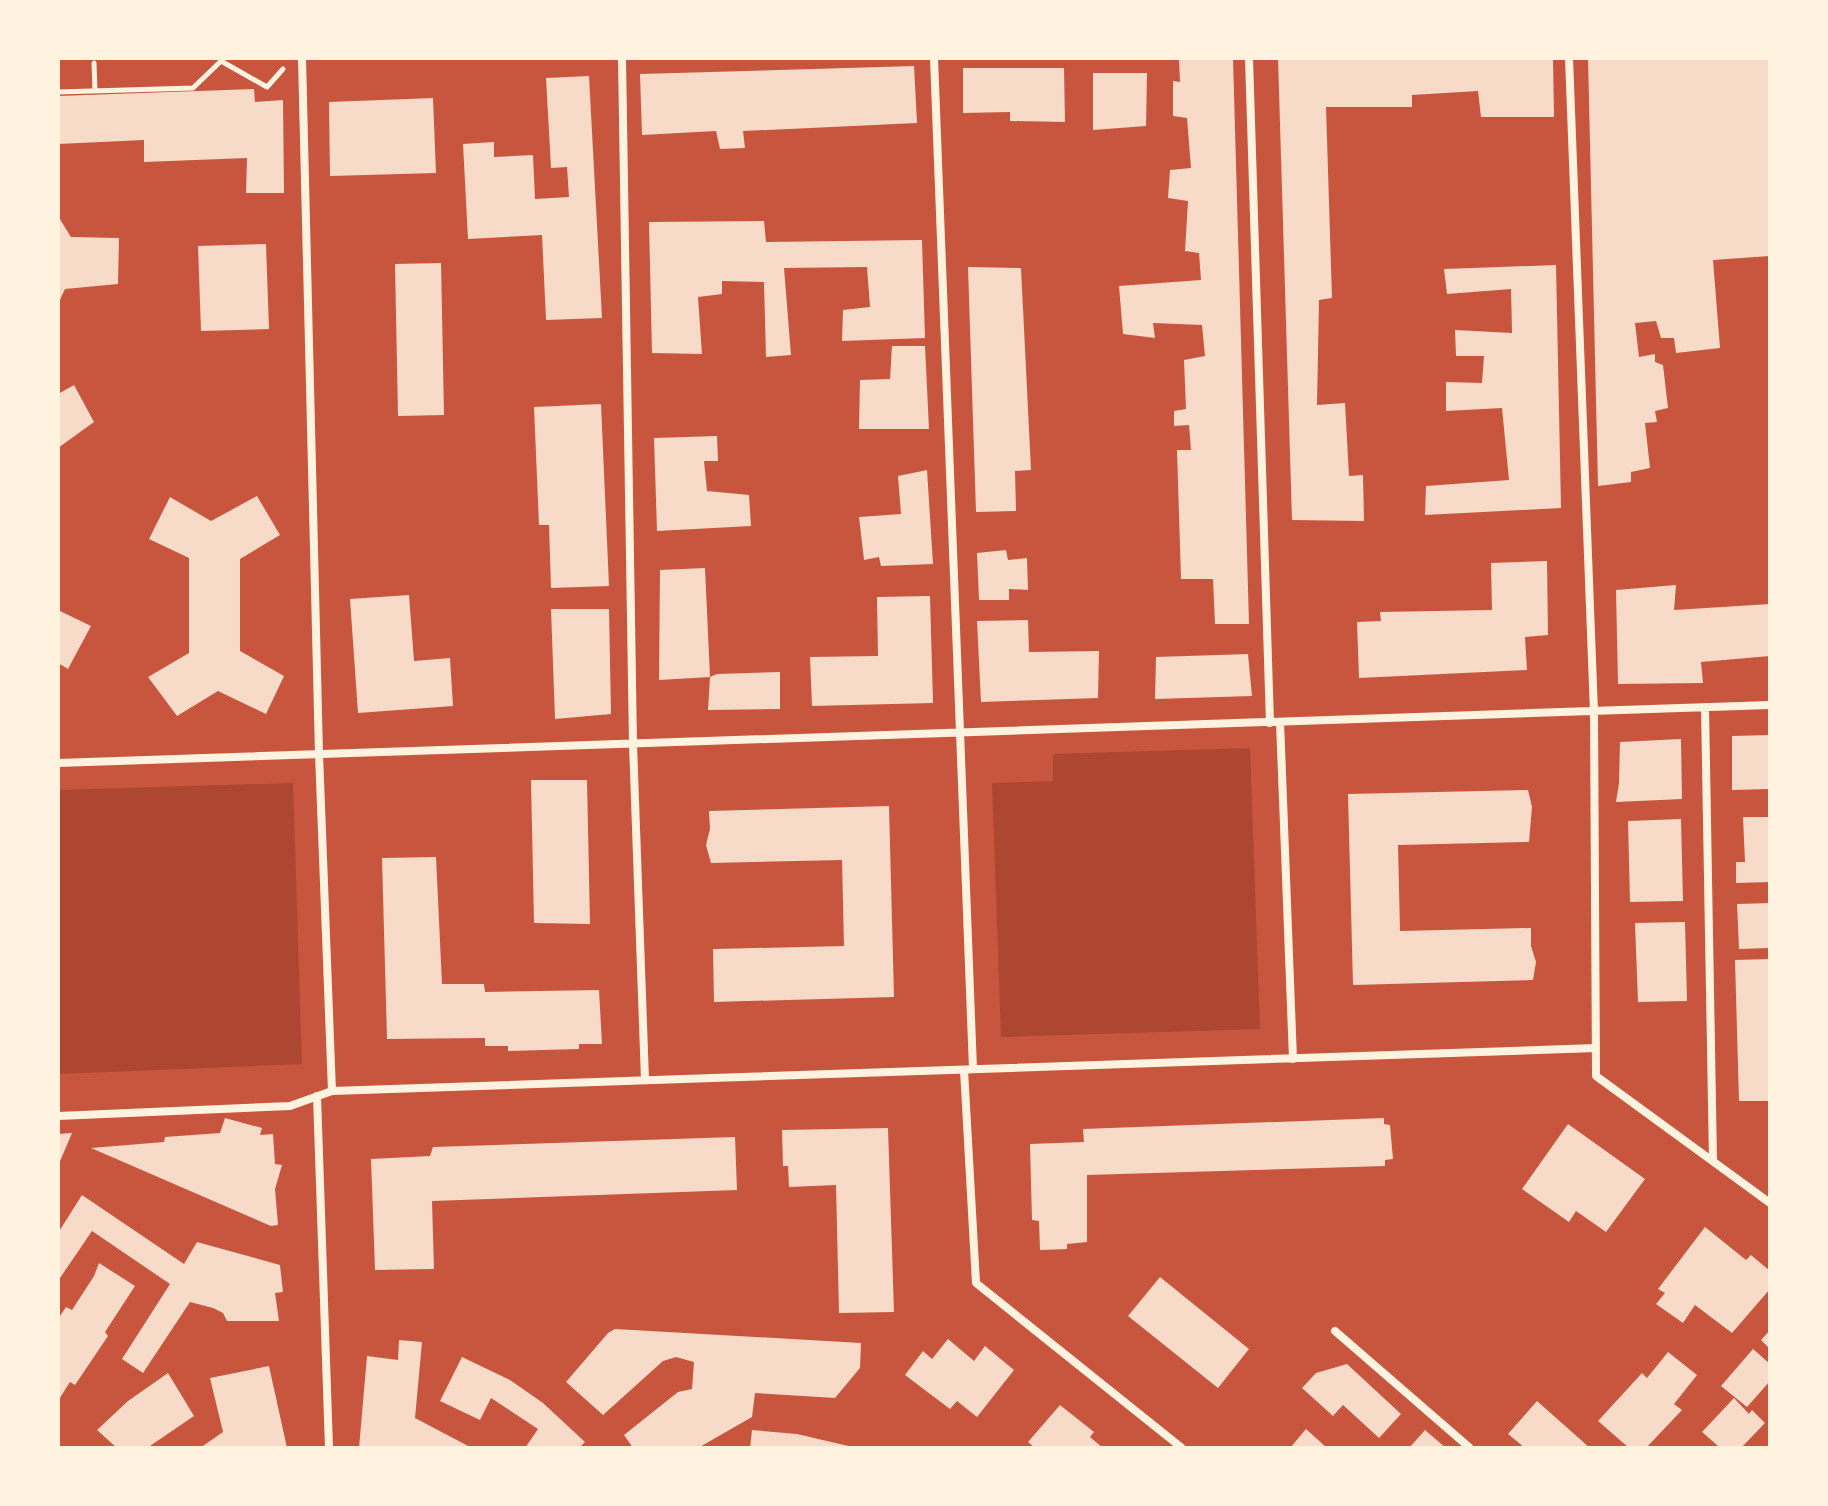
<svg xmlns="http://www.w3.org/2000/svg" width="1828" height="1506" font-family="'Source Sans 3',sans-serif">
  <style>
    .green { fill: #ae4732 }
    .building { fill: #f7dbc8 }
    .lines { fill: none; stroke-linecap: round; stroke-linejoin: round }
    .path { stroke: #fff3e0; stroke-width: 5 }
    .minor { stroke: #fff3e0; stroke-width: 8 }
  </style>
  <rect width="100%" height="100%" fill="#c8553d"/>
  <path class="green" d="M1250 748 1260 1029 1001 1037 992 783 1053 781V754Z
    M293 783 302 1064 58 1074V790Z"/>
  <path class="building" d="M1179 58H1233L1249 624H1215L1213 579H1181L1177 450H1191L1189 425 1174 426V411L1186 409 1184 360 1205 356 1202 325 1153 323 1155 338 1123 334 1119 286 1201 280 1199 253 1185 251 1188 201 1168 198 1170 170 1191 168 1187 118 1173 116V81L1180 82Z
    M1278 58H1553L1554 117H1481L1478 91 1412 95V107H1326L1332 298 1319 300 1317 405 1345 403 1349 476 1363 475 1364 521 1292 520Z
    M1588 58H1770V256L1713 260 1720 348 1676 353 1674 338H1661L1656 321 1635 323 1639 357 1655 354V362L1663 365 1668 408 1655 411 1657 422 1645 423 1650 468 1631 472V482L1598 486Z
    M914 66 917 123 743 131 745 148 720 149 716 131 642 135 640 74Z
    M963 68H1064L1065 122 1010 121V112L963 113Z
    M1093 73H1147L1146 126 1093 130Z
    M589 76 602 318 546 320 542 235 468 239 463 144 494 142V157L533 155 535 199 569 197 567 167 551 168 546 78Z
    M254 89 255 102 283 100 284 193H246L247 158 144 162V140L58 144V96Z
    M433 98 436 173 330 176 329 102Z
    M58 216 71 237 119 238 118 284 65 289 58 304Z
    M764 221 766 242 922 240 925 338 842 341 843 310 870 307 867 267 784 268 791 355 766 357 764 282 722 281V294L698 297 702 354 652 353 649 222Z
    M266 244 269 329 201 331 198 246Z
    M441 263 444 415 398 416 395 264Z
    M1556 265 1561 508 1425 515 1426 486 1509 480 1502 408 1446 411V382L1482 383 1484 356H1456L1455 330 1512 333 1511 289 1447 294 1444 269Z
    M968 267 1021 268 1031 470 1015 471 1016 511 976 512Z
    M892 346H925L929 429H859L860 380 890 379Z
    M74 385 94 422 58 448V394Z
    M601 404 609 586 551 588 549 525H539L534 407Z
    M717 436 718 461H704L707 491 749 495 751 526 657 531 654 438Z
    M927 470 933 564 881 566 879 557 864 560 859 517 901 514 898 476Z
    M257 496 280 535 240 559V651L284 676 266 714 218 691 177 716 148 677 189 653V558L149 539 170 497 211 521Z
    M1006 550 1008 560 1027 558 1028 590 1009 589V600H979L977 553Z
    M1547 561 1548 635 1525 637 1527 670 1359 678 1357 622 1381 621 1380 612 1492 610 1491 563Z
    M705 568 710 677 659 680 660 570Z
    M1676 585 1674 610 1770 604V656L1701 662 1703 683 1618 684 1616 590Z
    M409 595 414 661 450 658 453 706 358 713 350 599Z
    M930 596 933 703 812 706 810 657 878 656 877 597Z
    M551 609H609L611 714 555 719Z
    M58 610 91 626 68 669 58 663Z
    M1028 620 1029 652 1099 651 1098 698 981 702 977 621Z
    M1248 654 1252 696 1155 699 1156 657Z
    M780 672V709L708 710 710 677 717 674Z
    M1770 735V789L1732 790V736Z
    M1681 739 1682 799 1616 802 1619 783 1620 742Z
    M531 780H587L590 924 534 923Z
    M1528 790 1532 807 1529 842 1398 845 1400 931 1531 928V946L1536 962 1533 980 1353 985 1348 794Z
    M889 806 894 997 714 1002 713 949 844 946 842 860 711 863 706 845 710 829 709 811Z
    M1743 817H1770V882L1736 883V862H1745Z
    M1681 819 1683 901 1630 902 1628 821Z
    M436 857 442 984H484L485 992 599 990 602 1044H579V1049L508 1051V1046H485V1038L387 1039 382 858Z
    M1770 903V948L1739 949 1737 904Z
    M1685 922 1687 1001 1638 1002 1635 923Z
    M1770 959V1101H1739L1735 960Z
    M225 1118 262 1128 260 1135 273 1134 275 1164 282 1165 275 1189 278 1225 271 1226 91 1148 164 1142 165 1137 220 1133Z
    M1384 1118V1124L1390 1125 1393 1159 1385 1160V1166L1087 1175V1242L1067 1244V1249L1040 1250 1039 1221 1032 1220 1030 1144 1084 1142 1083 1129Z
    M1568 1124 1645 1179 1606 1232 1576 1211 1569 1222 1522 1189Z
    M888 1128 894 1312 839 1313 836 1185 789 1187 788 1166H783L782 1130Z
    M72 1133 58 1166V1134Z
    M735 1137 737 1190 432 1201 434 1269 375 1270 371 1159 430 1156 433 1147Z
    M82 1195 184 1264 197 1242 280 1265 283 1292 275 1293 279 1321H227L223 1313 213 1308 190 1302 143 1373 122 1359 170 1284 92 1231 58 1281V1233Z
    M1705 1227 1746 1260 1751 1255 1770 1271V1289L1732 1333 1695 1305 1683 1323 1656 1304 1665 1293 1658 1289Z
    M99 1263 135 1286 105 1332 108 1336 75 1385 70 1382 58 1401V1319L66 1307 72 1310 94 1276Z
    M1160 1277 1249 1349 1218 1388 1128 1316Z
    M615 1329 861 1343 860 1368 835 1398 755 1393 752 1417 698 1448H633L624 1435 678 1392 692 1389 694 1362 676 1357 663 1361 603 1415 566 1382 608 1333Z
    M1770 1330V1345L1768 1347 1761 1340Z
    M948 1339 974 1361 985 1346 1014 1370 977 1417 957 1401 950 1409 905 1375 923 1351 932 1359Z
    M399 1340 422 1342 415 1418 472 1448H359L367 1356 398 1360Z
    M1753 1349 1770 1364V1381L1747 1407 1721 1386Z
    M1668 1352 1697 1375 1674 1404 1682 1410 1646 1448H1629L1598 1421 1642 1373 1647 1378Z
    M462 1357 510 1380 543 1403 585 1442 579 1448H525L538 1429 491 1398 480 1420 440 1401Z
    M1347 1364 1401 1414 1379 1438 1343 1405 1333 1416 1302 1388 1316 1373Z
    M269 1366 287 1448H200L223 1432 210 1378Z
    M168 1373 194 1416 147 1448H117L97 1430 128 1401Z
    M1734 1398 1749 1414 1752 1410 1765 1423 1741 1448H1716L1718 1446 1702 1432Z
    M1537 1401 1590 1448H1525L1508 1434Z
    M1060 1405 1094 1432 1090 1437 1103 1448H1035L1028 1442Z
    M1306 1429 1327 1448H1290Z
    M752 1430 797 1434 857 1448H750Z
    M1425 1430 1446 1448H1409Z"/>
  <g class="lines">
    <path class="path" d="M221 61 267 87 283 69
      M94 63 95 91
      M58 92 193 88 221 61 220 58"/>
    <path class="minor" d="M302 58 319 754 332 1091
      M622 58 633 744 645 1080
      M934 58 973 1069
      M1249 58 1270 723
      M1569 58 1594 712 1596 1076 1770 1203
      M1705 707 1713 1161
      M1280 722 1293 1059
      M58 763 1770 705
      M964 1070 976 1283 1182 1448
      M317 1096 329 1448
      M58 1116 290 1106 332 1091 1596 1048
      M1335 1331 1470 1448"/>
  </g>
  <rect width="1828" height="1506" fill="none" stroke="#fff3e0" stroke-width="120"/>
</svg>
